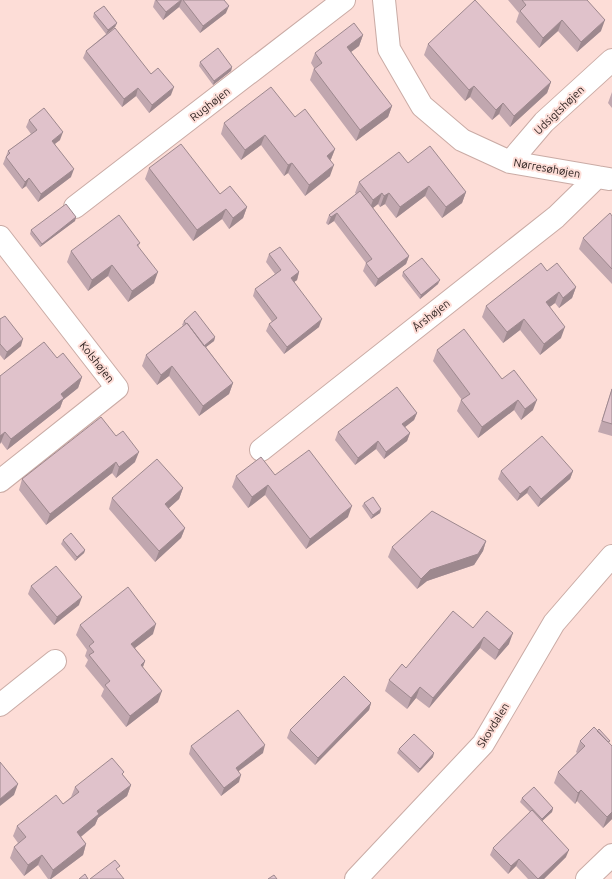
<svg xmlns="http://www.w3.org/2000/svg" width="612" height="879" font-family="Ubuntu,sans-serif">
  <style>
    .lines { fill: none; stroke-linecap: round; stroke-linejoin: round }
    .minor-casing { stroke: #caaba5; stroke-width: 24 }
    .minor { stroke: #fff; stroke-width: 22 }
    .wall { fill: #c1a7af }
    .shaded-wall { fill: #9d888e }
    .building { fill: #e0c2cb; stroke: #9d888e }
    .labels { text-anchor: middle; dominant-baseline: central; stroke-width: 4; stroke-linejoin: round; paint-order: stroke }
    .street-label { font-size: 11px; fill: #2e2220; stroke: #fdddd7 }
  </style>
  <rect width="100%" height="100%" fill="#fdddd7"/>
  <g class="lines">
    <defs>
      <path id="minor" d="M384 0 389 49 422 106 462 140 510 162 609 179
        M510 162 544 122 612 60
        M75 207 344 0
        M0 237 117 388 0 481
        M261 450 556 217 597 177
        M0 705 55 661
        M356 879 483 744 554 623 612 556
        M587 879 612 855"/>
    </defs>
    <use href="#minor" class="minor-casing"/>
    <use href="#minor" class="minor"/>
  </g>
  <path class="wall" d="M155 0H224L226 13 200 33 179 7 163 20 153 7Z
    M508 0H587L601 31 577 52 558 31 539 48 516 22 519 13Z
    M94 13 117 23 115 27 110 32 151 74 171 95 149 113 136 96 122 107 83 58 86 51 106 34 93 17Z
    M363 35 359 46 351 52 392 106 388 117 356 141 310 80 314 68 311 63 315 53Z
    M428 44 551 82 547 93 510 127 499 114 492 120 470 97 465 101 424 55Z
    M200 62 232 67 231 71 213 85 199 66Z
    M612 92V108L608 103Z
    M295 117 335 149 331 159 330 160V176L305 196 288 173 284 176 261 145 241 160 221 134 224 123Z
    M29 120 60 140 55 144 71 177 38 202 26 186 22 189 3 164 8 151 31 134 26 127Z
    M408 163 466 192 462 203 442 218 425 196 396 218 385 204 380 207 378 204 373 208 409 256 406 264 375 287 363 271 366 263 334 221 328 225 326 223 329 215 356 194 355 193 359 182Z
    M149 168 220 194 247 207 243 218 229 229 222 219 193 241 145 179Z
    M612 216V284L579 249 583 238Z
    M76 217 75 221 40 247 30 234 31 230Z
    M140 243 138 247 154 283 128 302 108 276 88 291 67 262 71 251Z
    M269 254 299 272 297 280 294 282 319 327 284 354 266 331 269 324 272 322 253 296 255 289 275 274 266 262Z
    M547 271 576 287 572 298 559 308 555 303 549 307 561 338 540 355 520 330 503 343 482 317 486 306Z
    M403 272 438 284 420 299 402 276Z
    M0 319 21 346 4 360 0 355Z
    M184 321 215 337 214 341 206 347 233 383 229 394 199 416 169 376 157 385 142 366 146 355 183 326 182 325Z
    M437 350 502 379 533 410 521 420 514 410 478 438 457 411 461 400H462L433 361Z
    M57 358 82 377 78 388 63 400 60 408 7 450 1 442 0 444V376Z
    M612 388V436L598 432Z
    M417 413 414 420 405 427 410 433 407 441 384 459 376 449 355 465 335 440 338 432Z
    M116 436 135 462 116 478 112 473 46 525 19 490 22 479Z
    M501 471H573L570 479 538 507 527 493 517 501 498 479Z
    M275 475 348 517 306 549 265 495 248 508 232 487 236 476Z
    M183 488 179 499 168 509 185 528 181 538 155 562 109 509 112 498Z
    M364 503 381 509 380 513 371 519 362 506Z
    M63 540 85 550 84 553 75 561 61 544Z
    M486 541 483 551 474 565 427 581 417 589 388 557 392 547Z
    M31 586 79 605 54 625 28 594Z
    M80 625 153 634 135 648 145 661 143 667 158 702 126 727 101 696 104 689 85 666 88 660 85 656 87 650 76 635Z
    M473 628 509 644 495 660 480 648 429 708 416 698 407 709 385 691 389 680 406 668Z
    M371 703 369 710 315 765 287 738 290 730Z
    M580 741 609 743 612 746V819L603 828 577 801 575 804 554 783 558 772 577 753 576 752Z
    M191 746 263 753 239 771V782L221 796 189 754Z
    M399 749 433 757 418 773 397 753Z
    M123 775 131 785 127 796 98 818 95 825 81 837 86 844 83 855 51 879H48L38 865 24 876 10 858 14 847 18 843 13 836 17 826 63 804 71 797 75 787Z
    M522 798 553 808 552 812 542 821 566 857 544 879H528L516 866 508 874 490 855 493 848 530 812 520 802Z"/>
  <path class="shaded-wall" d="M181 0H182L179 7 163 20 166 12Z
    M229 6 226 13 200 33 203 26Z
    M562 20 558 31 539 48 543 38Z
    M605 20 601 31 577 52 581 42Z
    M117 23 115 27 106 34 108 30Z
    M363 35 359 46 343 58 347 47Z
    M232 67 231 71 213 85 214 81Z
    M551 82 547 93 510 127 514 116Z
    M474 86 470 97 465 101 469 90Z
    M174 87 171 95 149 113 152 105Z
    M138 88 136 96 122 107 124 99Z
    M503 103 499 114 492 120 496 110Z
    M392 106 388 117 356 141 360 130Z
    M63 132 60 140 49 148 52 141Z
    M265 135 261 145 241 160 245 150Z
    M335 149 331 159 323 166 327 156Z
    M292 163 288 173 284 176 288 165Z
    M334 165 330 176 305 196 309 185Z
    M74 169 71 177 38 202 41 194Z
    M29 178 26 186 22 189 25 182Z
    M429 186 425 196 396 218 400 207Z
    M466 192 462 203 442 218 446 207Z
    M382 193 378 204 369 211 373 200Z
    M389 193 385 204 380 207 384 196Z
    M247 207 243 218 229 229 233 218Z
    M226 209 222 219 193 241 197 230Z
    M337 213 334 221 328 225 331 217Z
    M76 217 75 221 40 247 42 244Z
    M409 256 406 264 375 287 378 279Z
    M112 265 108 276 88 291 92 280Z
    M158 272 154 283 128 302 132 291Z
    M299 272 297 280 288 286 291 278Z
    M440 280 438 284 420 299 421 295Z
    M576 287 572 298 559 308 563 298Z
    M559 292 555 303 542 313 546 302Z
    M322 319 319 327 284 354 287 347Z
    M524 319 520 330 503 343 507 332Z
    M565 327 561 338 540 355 544 344Z
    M215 337 214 341 202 350 204 346Z
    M23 339 21 346 4 360 7 352Z
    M172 366 169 376 157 385 161 375Z
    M82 377 78 388 63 400 60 408 7 450 11 439 61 394Z
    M233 383 229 394 199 416 203 406Z
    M518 400 514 410 478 438 482 427Z
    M537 400 533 410 521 420 525 409Z
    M417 413 414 420 400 431 402 424Z
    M5 432 1 442 0 444V436Z
    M410 433 407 441 384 459 386 452Z
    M378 441 376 449 355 465 358 458Z
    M139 452 135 462 116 478 119 467Z
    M116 462 112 473 46 525 50 514Z
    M573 471 570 479 538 507 541 499Z
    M268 485 265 495 248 508 252 497Z
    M530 486 527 493 517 501 520 494Z
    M183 488 179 499 161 515 165 504Z
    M352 506 348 517 306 549 310 539Z
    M381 509 380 513 371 519 373 515Z
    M185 528 181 538 155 562 159 551Z
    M486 541 483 551 474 565 427 581 417 589 421 579 430 570Z
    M85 550 84 553 75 561 77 557Z
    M82 597 79 605 54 625 57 617Z
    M156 624 153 634 127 654 131 644Z
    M513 633 509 644 495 660 499 650Z
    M484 637 480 648 429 708 433 698Z
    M145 661 141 672V665Z
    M420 687 416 698 407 709 411 698Z
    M162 691 158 702 126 727 130 716Z
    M371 703 369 710 315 765 318 758Z
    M265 745 263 753 233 775 236 768Z
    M434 753 433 757 418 773 420 769Z
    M241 775 239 782 221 796 224 788Z
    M18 784 14 795 0 806V799Z
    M131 785 127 796 98 818 95 825 73 843 77 832 97 811Z
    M581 790 577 801 575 804 578 793Z
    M553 808 552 812 540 823 542 819Z
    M612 812V819L603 828 607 817Z
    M86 844 83 855 51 879H50L53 870Z
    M569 850 566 857 544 879H538Z
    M42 855 38 865 24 876 28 865Z
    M519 859 516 866 508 874 511 866Z"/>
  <path class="building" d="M156 0H181L166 12Z
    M183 0H224L229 6 203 26Z
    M475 0 551 82 514 116 503 103 496 110 474 86 469 90 428 44Z
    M522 0H587L605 20 581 42 562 20 543 38 520 11 526 5Z
    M104 6 117 23 108 30 94 13Z
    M354 23 363 35 347 47 392 106 360 130 314 69 322 63 315 53Z
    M115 28 151 74 158 68 174 87 152 105 138 88 124 99 86 51Z
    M218 48 232 67 214 81 200 62Z
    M271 87 295 117 305 109 335 149 327 156 334 165 309 185 292 163 288 165 265 135 245 150 224 123Z
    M44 108 63 132 52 141 74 169 41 194 29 178 25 182 6 157 10 153 8 151 37 130 29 120Z
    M181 144 220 194 230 186 247 207 233 218 226 209 197 230 149 168Z
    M430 146 466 192 446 207 429 186 400 207 389 193 384 196 382 193 373 200 359 182 399 152 408 163Z
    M360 191 409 256 378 279 366 263 372 259 337 213 331 217 329 215Z
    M66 204 76 217 42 244 31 230Z
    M610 213 612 216V269L583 238Z
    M119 215 140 243 137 245 158 272 132 291 112 265 92 280 71 251Z
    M280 247 299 272 291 278 322 319 287 347 269 324 277 318 255 289 281 270 269 254Z
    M422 258 440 280 421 295 403 272Z
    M541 263 547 271 557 263 576 287 563 298 559 292 546 302 565 327 544 344 524 319 507 332 486 306Z
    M195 311 215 337 204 346 187 323 186 324 184 321Z
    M5 316 23 339 7 352 0 344V319Z
    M187 323 233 383 203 406 172 366 161 375 146 355Z
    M464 329 502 379 514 370 537 400 525 409 518 400 482 427 461 400 470 394 437 350Z
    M44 342 57 358 63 353 82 377 61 394 64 398 11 439 5 432 0 436V376Z
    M397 387 417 413 402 424 410 433 386 452 378 441 358 458 338 432Z
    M612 389V424L602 421Z
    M101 417 116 436 123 431 139 452 119 467 116 462 50 514 22 479Z
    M542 436 573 471 541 499 530 486 520 494 501 471Z
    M309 450 352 506 310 539 268 485 252 497 236 476 261 457 275 475Z
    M157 459 183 488 165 504 185 528 159 551 112 498Z
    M373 497 381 509 373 515 364 503Z
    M432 511 486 541 478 554 430 570 421 579 392 547Z
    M71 533 85 550 77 557 63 540Z
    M56 566 82 597 57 617 31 586Z
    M128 587 156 624 131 644 145 661 141 665 162 691 130 716 105 685 110 681 89 655 94 652 89 646 94 642 80 625Z
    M453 611 473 628 487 611 513 633 499 650 484 637 433 698 420 687 411 698 389 680 402 664 406 668Z
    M344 676 371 703 318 758 290 730Z
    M238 710 265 745 236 768 241 775 224 788 191 746Z
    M594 727 612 746V812L607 817 581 790 578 793 558 772 585 746 580 741Z
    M599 729 610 741 608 742 597 731Z
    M414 734 434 753 420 769 399 749Z
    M112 758 124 772 122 774 131 785 97 811 99 814 77 832 86 844 53 870 42 855 28 865 14 847 26 837 17 826 56 795 63 804 79 792 75 787Z
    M0 762 18 784 0 799Z
    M534 787 553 808 542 819 522 798Z
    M532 810 569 850 538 879 519 859 511 866 493 848Z
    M115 860 120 866 116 869 124 879H90Z
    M85 874 88 879H79Z
    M274 875 277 879H268Z"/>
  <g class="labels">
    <g class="street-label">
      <text transform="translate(210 104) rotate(-38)">Rughøjen</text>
      <text transform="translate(559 110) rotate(-44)">Udsigtshøjen</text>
      <text transform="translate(547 168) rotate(10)">Nørresøhøjen</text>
      <text transform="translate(431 315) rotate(-38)">Årshøjen</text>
      <text transform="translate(97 362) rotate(52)">Kolshøjen</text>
      <text transform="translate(493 725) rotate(-58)">Skovdalen</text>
    </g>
  </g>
</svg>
